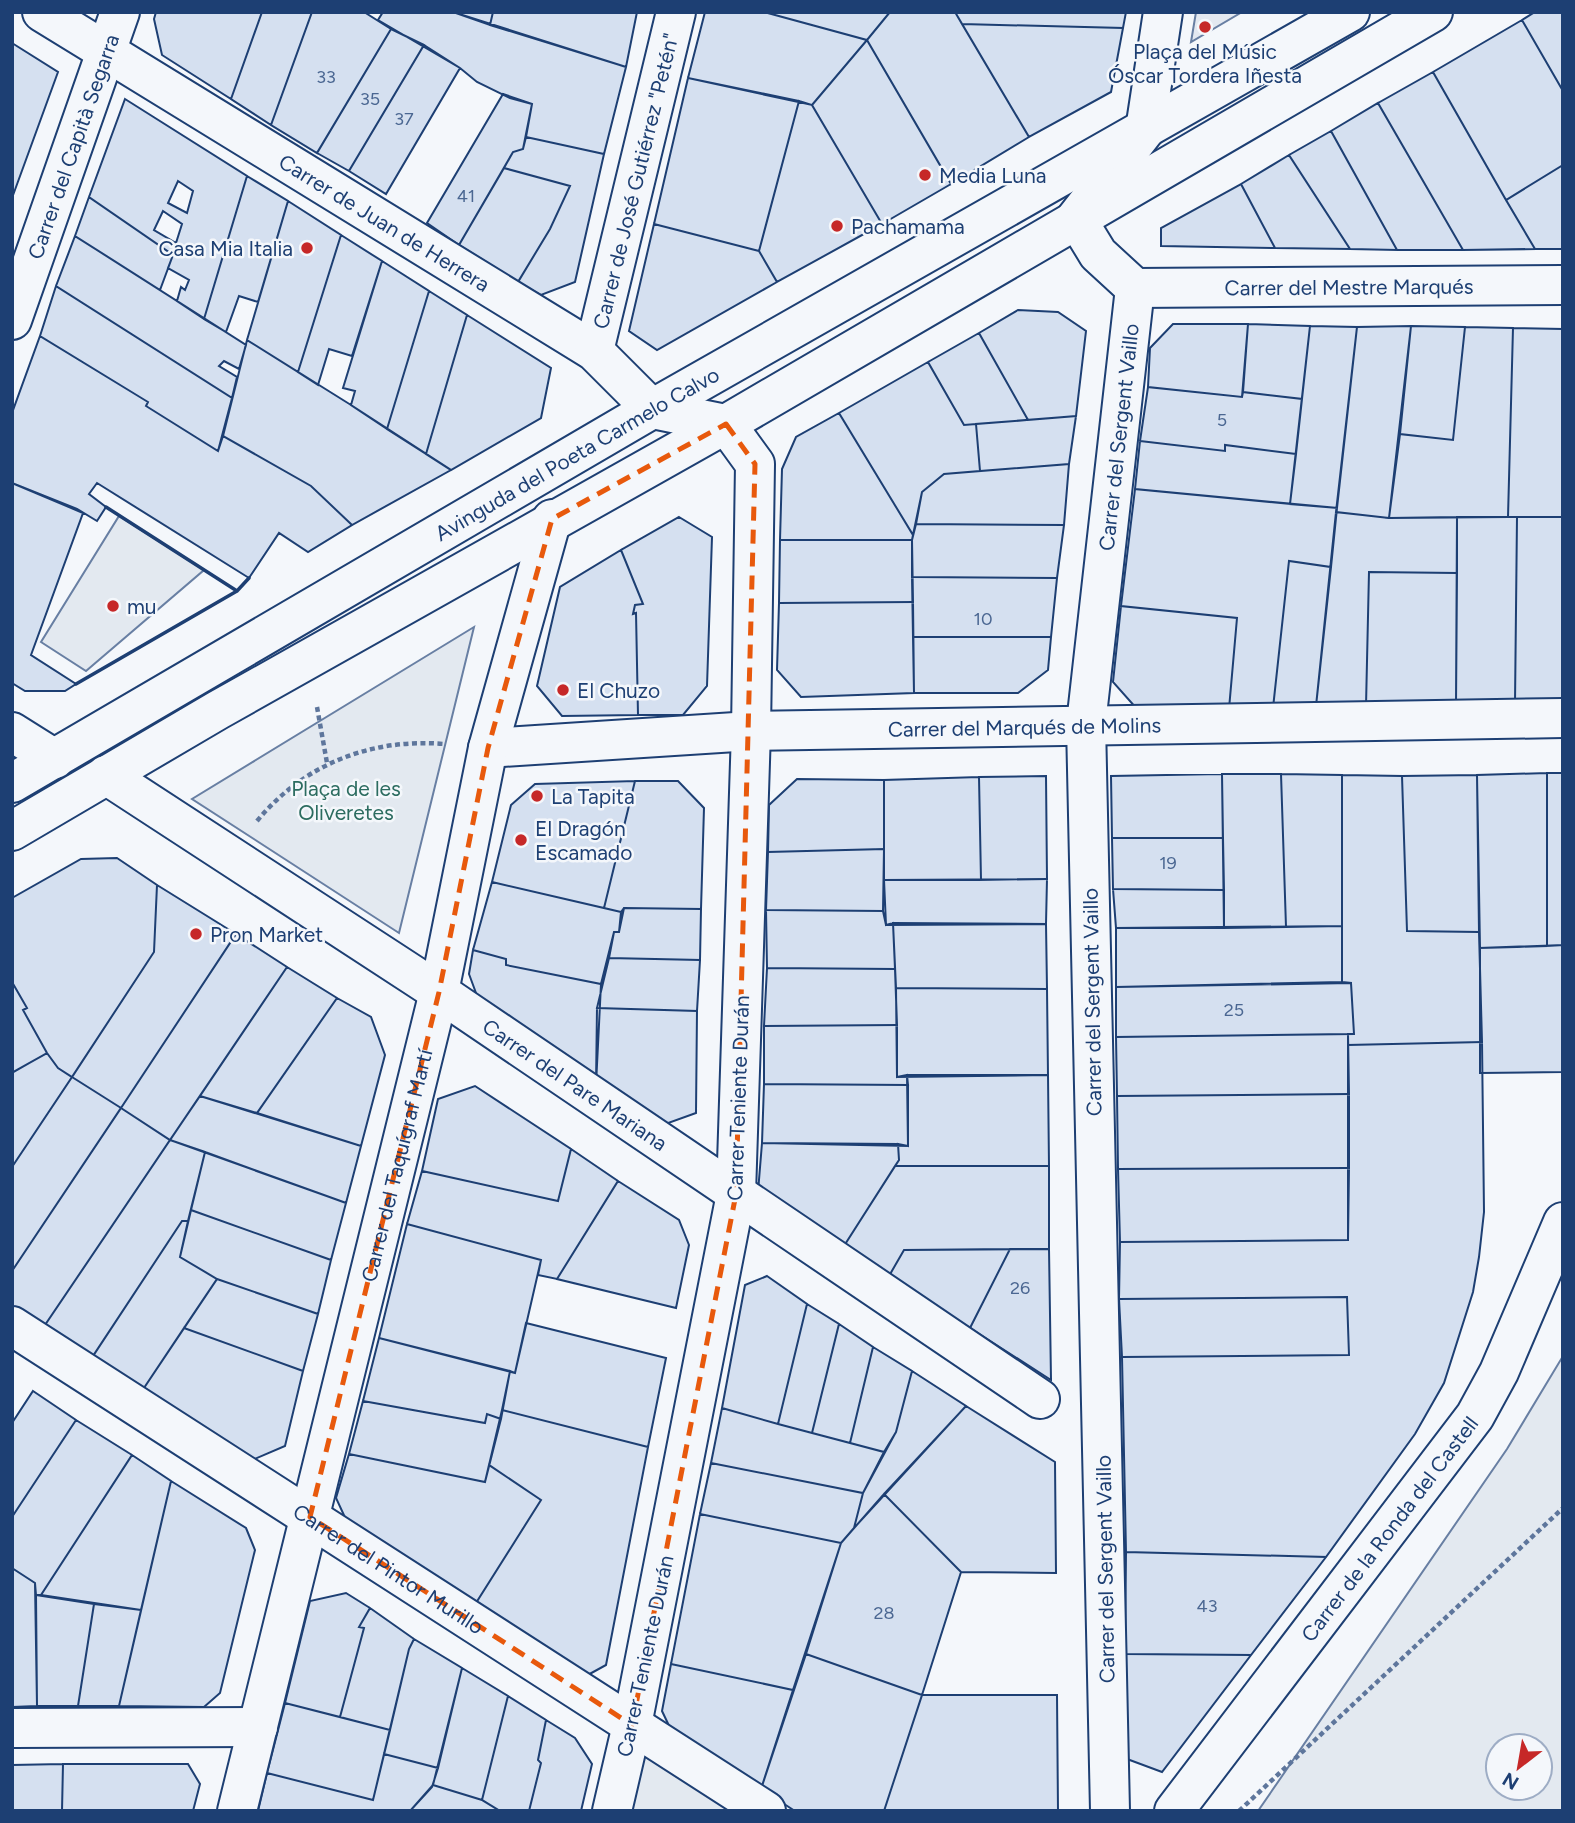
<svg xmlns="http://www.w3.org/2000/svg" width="1575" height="1823" font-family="Figtree,sans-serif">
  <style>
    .green { fill: #e3e9f0; stroke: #687fa3; stroke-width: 2; fill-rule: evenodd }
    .parking { fill: #e3e8f0; stroke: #687fa3; stroke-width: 2 }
    .building { fill: #d5e0f0; stroke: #1d3f73; stroke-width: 2; fill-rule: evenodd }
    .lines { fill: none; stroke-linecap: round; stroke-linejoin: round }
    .minor-casing { stroke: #1d3f73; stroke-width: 42 }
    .major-casing { stroke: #1d3f73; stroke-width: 42 }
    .path { stroke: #5e769c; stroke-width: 4.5; stroke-dasharray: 5 3.5; stroke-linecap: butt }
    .minor { stroke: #f4f7fb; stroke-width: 38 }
    .major { stroke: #f4f7fb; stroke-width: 38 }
    .wall { stroke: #1d3f73; stroke-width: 3.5 }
    .marked { fill: none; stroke: #e8590c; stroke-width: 5; stroke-dasharray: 14 9; stroke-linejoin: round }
    .poi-dot { fill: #c62828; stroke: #f4f7fb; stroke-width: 2.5 }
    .labels { text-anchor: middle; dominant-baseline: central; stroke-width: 5; stroke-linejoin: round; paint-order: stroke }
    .number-label { font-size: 18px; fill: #4b6792 }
    .poi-label { font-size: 21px; fill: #1d3f73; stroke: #f4f7fb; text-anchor: start }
    .street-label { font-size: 21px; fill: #1d3f73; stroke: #f4f7fb }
    .park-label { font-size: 21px; fill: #2c6c60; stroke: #f4f7fb }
  </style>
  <rect width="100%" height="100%" fill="#f4f7fb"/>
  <path class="green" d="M119 516 204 570 86 671 41 642Z
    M474 627 399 933 192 799Z
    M1563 1356V1811H1258L1507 1449ZM1540 1746V1788H1498V1746Z
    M632 1725 766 1811H612Z"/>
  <path class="parking" d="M1196 12H1242L1191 42Z"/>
  <path class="building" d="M156 12H262L231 99 162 55 154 19Z
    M262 12H312L271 125 231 99Z
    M312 12H364L391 29 317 153 271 125Z
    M383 12H453L626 67 604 154 526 137 532 104 510 98 477 82 460 68 378 20Z
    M453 12H493L490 25Z
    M493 12H637L626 67 490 25Z
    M705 12H764L867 40 812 105 688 78Z
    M764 12H890L867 40Z
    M890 12H955L1029 137 951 184 867 40Z
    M955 12H1126L1123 28 962 24Z
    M1535 12H1563V91L1522 20Z
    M1522 20 1563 91V165L1506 200 1433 72Z
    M962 24 1123 28 1111 92 1029 137Z
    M391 29 424 45 349 171 317 153Z
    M867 40 951 184 882 224 812 105Z
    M12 43 58 72 12 198Z
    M424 45 460 68 386 194 349 171Z
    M1433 72 1506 200 1535 249 1463 250 1378 103Z
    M688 78 799 101 759 251 654 224Z
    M503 94 532 104 523 149 513 152 459 245 427 223Z
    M125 99 247 176 204 319 177 301 181 287 185 290 189 280 168 268 173 255 89 197ZM178 181 193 191 187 213 168 203ZM163 211 182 224 176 243 154 230Z
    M799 101 812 105 882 224 777 282 759 251Z
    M1378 103 1463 250H1397L1331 131Z
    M1331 131 1397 250 1350 249 1289 155Z
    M526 137 604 154 575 282 541 295 518 282 550 229 570 186 504 168 513 152 523 149Z
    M1289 155 1350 249 1275 248 1241 184Z
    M1563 165V249H1535L1506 200Z
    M504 168 570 186 550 229 518 282 459 245Z
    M247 176 288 201 258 302 239 296 226 332 204 319Z
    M1241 184 1275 248 1161 246V228Z
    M89 197 173 255 160 290 75 236Z
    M288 201 341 235 298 372 247 340Z
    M654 224 759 251 777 282 657 350 629 331Z
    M341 235 382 261 352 356 329 349 318 385 298 372Z
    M75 236 246 345 239 369 224 361 219 366 237 377 232 398 56 286Z
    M382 261 429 291 387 429 351 405 355 391 343 388Z
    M56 286 232 398 218 451 146 406 148 402 40 336Z
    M429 291 467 315 426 454 387 429Z
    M1018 310 1058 312 1086 331 1076 416 1028 420 979 333Z
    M467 315 551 368 541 418 451 470 426 454Z
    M1173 324H1248L1242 397 1148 387 1150 348Z
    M1248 324 1310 326 1302 399 1243 392Z
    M1310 326 1357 327 1337 508 1290 504Z
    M1411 326 1465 327 1453 440 1400 434Z
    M1411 326 1389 518 1336 512 1357 327Z
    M1465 327 1513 328 1508 517 1389 518 1400 434 1453 440Z
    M1513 328 1563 329V517H1508Z
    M979 333 1028 420 964 425 928 362Z
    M40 336 148 402 146 406 218 451 223 436 311 486 352 525 308 552 279 533 249 578 97 483 89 494 106 507 97 521 77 509 12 483V413Z
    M247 340 351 405 451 470 352 525 311 486 223 436Z
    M928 362 964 425 976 424 980 471 944 474 922 492 913 535 839 413Z
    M1148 387 1242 397 1243 392 1302 399 1296 454 1225 445V451L1140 441Z
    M839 413 913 535 912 540H780L782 469 796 437Z
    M1076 416 1069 464 980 471 976 424Z
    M1140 441 1225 451V445L1296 454 1290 504 1135 489Z
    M1069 464 1064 525 916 524 922 492 944 474Z
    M12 483 83 513 31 655 76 684 65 691H25L12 683Z
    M1135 489 1337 508 1331 567 1289 561 1273 708 1229 709 1237 618 1121 606Z
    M1336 512 1389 518 1457 517V573L1369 572 1366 706H1316Z
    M679 517 712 537 707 686 683 715H638L636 613 633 614 635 605 643 604 621 550Z
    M1457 517H1517L1515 703 1456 704Z
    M1517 517H1563V704L1515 703Z
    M916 524 1064 525 1057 578 912 577V540Z
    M780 540H912L913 602 779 603Z
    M621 550 643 604 635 605 633 614 636 613 638 715 562 716 537 686 560 587Z
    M1289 561 1331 567 1316 706 1273 708Z
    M1369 572 1457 573 1456 704 1366 706Z
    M912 577 1057 578 1051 637H913Z
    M913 602 914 693 801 697 777 670 779 603Z
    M1121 606 1237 618 1229 709H1137L1113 682Z
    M913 637H1051L1048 670 1018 693H914Z
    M1547 773V946L1480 948 1477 775Z
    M1547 773H1563V945L1547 946Z
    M1222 774 1223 838H1112L1111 776Z
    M1222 774H1281L1286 927 1224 928Z
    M1281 774 1342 775V926L1286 927Z
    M1342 775 1402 776 1407 931 1479 932 1482 1042 1348 1045V1034H1354L1351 983 1342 982Z
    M1477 775 1479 932 1407 931 1402 776Z
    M1046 776 1047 879 981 880 979 777Z
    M979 777 981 880H884V780Z
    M797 779 884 780V849L768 852 769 805Z
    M635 781 604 908 492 882 511 805 535 784Z
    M635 781H678L704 808 701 909 624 908 621 912 604 908Z
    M1112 838H1223L1224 890 1113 889Z
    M884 849 883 911 766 910 768 852Z
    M117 858 157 885 154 952 72 1077 58 1068 47 1053 23 1010 27 1008 12 982V898L81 859Z
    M1047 879 1046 924 886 925 884 880Z
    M492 882 621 912 619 932H614L601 984 506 965V959L473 950Z
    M157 885 236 934 121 1108 72 1077 154 952Z
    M1113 889 1224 890V928H1116Z
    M624 908 701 909 700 960 609 958 614 932H619Z
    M766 910 883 911 886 925 893 923 895 969 767 968Z
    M893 923 1046 924 1047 989 896 988Z
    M1342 926V982L1116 987V928Z
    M236 934 287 967 170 1140 121 1108Z
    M1563 945V1072L1480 1073V948Z
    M473 950 506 959V965L601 984 596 1085 483 1012 469 974Z
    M609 958 700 960 697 1011 597 1008Z
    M287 967 337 998 257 1113 200 1096Z
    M767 968 895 969 897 1025 764 1026Z
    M12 982 27 1008 23 1010 47 1053 13 1072Z
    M1351 983 1354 1034 1116 1037V987Z
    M896 988 1047 989 1048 1075 897 1077Z
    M337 998 371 1017 385 1055 361 1146 257 1113Z
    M597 1008 697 1011 696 1113 660 1126 596 1085Z
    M897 1025V1077L907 1075 908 1085 764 1084V1026Z
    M1348 1034 1349 1094 1117 1096 1116 1037Z
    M1482 1042 1484 1212 1479 1257 1473 1292 1444 1383 1415 1434 1326 1557 1126 1552 1122 1357 1349 1355 1347 1297 1119 1299 1120 1242 1348 1240V1045Z
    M47 1053 58 1068 72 1077 12 1167V1073Z
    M907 1075H1048L1049 1166H895L899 1160 898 1144 908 1146Z
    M72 1077 121 1108 12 1271V1167Z
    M764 1084 908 1085V1146L762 1143Z
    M475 1086 571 1149 558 1201 422 1171 438 1099Z
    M1349 1094V1168L1118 1169 1117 1096Z
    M200 1096 361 1146 346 1203 170 1140Z
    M121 1108 170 1140 43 1328 12 1308V1271Z
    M170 1140 205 1152 188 1221H182L91 1359 43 1328Z
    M762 1143 898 1144 899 1160 844 1246 758 1192Z
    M571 1149 618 1181 557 1279 538 1275 541 1260 407 1224 422 1171 558 1201Z
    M205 1152 346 1203 331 1260 191 1210Z
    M895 1166H1049V1249L904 1250 889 1276 844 1246Z
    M1349 1168 1348 1240 1120 1242 1118 1169Z
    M618 1181 679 1220 689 1245 676 1308 557 1279Z
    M191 1210 331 1260 318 1314 217 1279 180 1257Z
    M182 1221H188L180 1257 217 1279 142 1391 91 1359Z
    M407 1224 541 1260 515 1373 379 1338Z
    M1010 1249H1049L1051 1380 970 1328Z
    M1010 1249 970 1328 889 1276 904 1250Z
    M767 1276 807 1304 778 1424 722 1408 745 1285Z
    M217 1279 318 1314 303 1371 184 1328Z
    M1347 1297 1349 1355 1122 1357 1119 1299Z
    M807 1304 839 1324 812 1433 778 1424Z
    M526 1323 666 1358 648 1447 502 1410 510 1371 515 1373Z
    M839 1324 873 1347 850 1443 812 1433Z
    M184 1328 303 1371 285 1446 250 1461 142 1391Z
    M379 1338 510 1371 501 1419 487 1414 485 1423 363 1401Z
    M873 1347 912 1371 896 1432 884 1452 850 1443Z
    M912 1371 966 1406 854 1528 863 1493 896 1432Z
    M33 1391 76 1420 12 1517V1423Z
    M363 1401 485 1423 487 1414 501 1419 485 1482 349 1454Z
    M966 1406 1055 1462 1056 1573 961 1572 884 1494Z
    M722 1408 778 1424 884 1452 863 1493 711 1463Z
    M502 1410 648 1447 606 1665 586 1676 476 1603 541 1500 489 1465Z
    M76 1420 132 1455 41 1595H36L35 1583 12 1568V1517Z
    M349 1454 485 1482 489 1465 541 1500 476 1603 348 1524 336 1498Z
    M132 1455 171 1481 141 1610 41 1595Z
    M711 1463 863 1493 854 1528 841 1543 700 1514Z
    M171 1481 246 1528 255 1550 220 1693 204 1707 119 1706Z
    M884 1494 961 1572 922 1695 806 1654 841 1543Z
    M700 1514 841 1543 793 1690 671 1664Z
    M1126 1552 1326 1557 1251 1655 1125 1654Z
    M12 1568 35 1583 37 1706 12 1707Z
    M346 1593 370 1608 359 1627 364 1628 340 1717 285 1703 310 1601Z
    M36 1595 94 1604 78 1706H37Z
    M94 1604 141 1610 119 1706H78Z
    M370 1608 414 1639 409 1649 390 1730 340 1717 364 1628 359 1627Z
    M414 1639 462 1668 438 1768 384 1754 409 1649Z
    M806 1654 922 1695 884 1811H795L761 1789Z
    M1125 1654 1251 1655 1162 1772 1127 1759Z
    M671 1664 793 1690 761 1789 672 1732 662 1711Z
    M462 1668 508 1696 482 1800 433 1785Z
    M922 1695H1057L1058 1811H884Z
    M508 1696 546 1720 538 1760 541 1763 529 1811H500L482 1800Z
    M285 1703 390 1730 373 1800 267 1773Z
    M546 1720 575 1738 592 1764 581 1811H529L541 1763 538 1760Z
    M384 1754 438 1768 432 1787 410 1811H258L267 1773 373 1800Z
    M63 1764H188L200 1784 193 1811H62Z
    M63 1764 62 1811H12V1765Z
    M433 1785 482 1800 500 1811H410Z"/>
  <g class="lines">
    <defs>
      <g id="minor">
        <path id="s1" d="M42 12 594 351 652 409 726 424 755 464 751 731 736 1194 632 1725 612 1811"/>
        <path id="s2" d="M1135 288 1563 285"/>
        <path d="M1135 288 1098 254 1076 218 1145 130 1163 12"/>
        <path id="s3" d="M12 320 120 12"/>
        <path id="s4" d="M594 351 676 12"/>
        <path d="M12 732 55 759"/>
        <path id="s5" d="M488 748 751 731 1563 718"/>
        <path id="s6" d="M106 775 439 992 1040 1399"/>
        <path id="s7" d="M12 1326 766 1811"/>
        <path d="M12 1728 258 1727"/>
        <path id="s8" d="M237 1811 439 992 488 748 552 519"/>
        <path id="s9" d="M1110 1811 1086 724 1135 288"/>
        <path id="s10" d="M1174 1811 1475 1416 1499 1372 1563 1222"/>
      </g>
      <g id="major">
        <path id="s11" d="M12 783 652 409 1350 12"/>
        <path d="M12 831 218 710 726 424 1433 12"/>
      </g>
    </defs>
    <use href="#minor" class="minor-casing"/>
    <use href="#major" class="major-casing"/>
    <path class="path" d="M317 707 327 763
      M257 821C304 764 371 738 444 744
      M1239 1811 1563 1508"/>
    <use href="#minor" class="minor"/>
    <use href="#major" class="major"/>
    <path class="wall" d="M106 507 237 591
      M76 684 237 591 249 578"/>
  </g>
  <path class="marked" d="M726 424 755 464 736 1194 632 1725 310 1517 439 992 488 748 552 519Z"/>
  <g class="poi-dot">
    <circle cx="1205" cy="27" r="7"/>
    <circle cx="925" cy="175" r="7"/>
    <circle cx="837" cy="226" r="7"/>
    <circle cx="307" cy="248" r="7"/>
    <circle cx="113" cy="606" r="7"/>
    <circle cx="563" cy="690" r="7"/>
    <circle cx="537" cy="796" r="7"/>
    <circle cx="521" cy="840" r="7"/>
    <circle cx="196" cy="934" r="7"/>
  </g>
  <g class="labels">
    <g class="number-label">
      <text x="326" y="77">33</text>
      <text x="370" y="99">35</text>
      <text x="404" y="119">37</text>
      <text x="466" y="196">41</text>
      <text x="1222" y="420">5</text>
      <text x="983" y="619">10</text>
      <text x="1168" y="863">19</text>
      <text x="1234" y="1010">25</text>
      <text x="1020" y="1288">26</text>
      <text x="1207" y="1606">43</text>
      <text x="884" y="1613">28</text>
    </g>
    <g class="poi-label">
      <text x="1205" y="51" text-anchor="middle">Plaça del Músic<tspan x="1205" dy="24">Óscar Tordera Iñesta</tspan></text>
      <text x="939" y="175">Media Luna</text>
      <text x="851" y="226">Pachamama</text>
      <text x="293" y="248" text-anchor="end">Casa Mia Italia</text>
      <text x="127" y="606">mu</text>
      <text x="577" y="690">El Chuzo</text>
      <text x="551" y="796">La Tapita</text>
      <text x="535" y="828">El Dragón<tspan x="535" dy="24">Escamado</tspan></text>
      <text x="210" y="934">Pron Market</text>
    </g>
    <g class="street-label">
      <text stroke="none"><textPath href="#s3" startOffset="184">Carrer del Capità Segarra</textPath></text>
      <text stroke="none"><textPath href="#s4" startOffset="175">Carrer de José Gutiérrez "Petén"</textPath></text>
      <text stroke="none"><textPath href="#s1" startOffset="402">Carrer de Juan de Herrera</textPath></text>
      <text stroke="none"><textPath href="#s2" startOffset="214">Carrer del Mestre Marqués</textPath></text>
      <text stroke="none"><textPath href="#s9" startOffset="1376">Carrer del Sergent Vaillo</textPath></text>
      <text stroke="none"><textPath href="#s11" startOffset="654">Avinguda del Poeta Carmelo Calvo</textPath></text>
      <text stroke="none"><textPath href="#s5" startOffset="537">Carrer del Marqués de Molins</textPath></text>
      <text transform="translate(1092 1002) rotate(-91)">Carrer del Sergent Vaillo</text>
      <text stroke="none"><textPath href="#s6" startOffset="562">Carrer del Pare Mariana</textPath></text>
      <text transform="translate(738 1098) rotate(-88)">Carrer Teniente Durán</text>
      <text stroke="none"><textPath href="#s8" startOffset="665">Carrer del Taquígraf Martí</textPath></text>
      <text stroke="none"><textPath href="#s10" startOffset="355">Carrer de la Ronda del Castell</textPath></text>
      <text stroke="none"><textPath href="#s7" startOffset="448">Carrer del Pintor Murillo</textPath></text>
      <text transform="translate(1105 1569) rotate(-91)">Carrer del Sergent Vaillo</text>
      <text transform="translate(645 1656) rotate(-78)">Carrer Teniente Durán</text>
    </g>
    <g class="park-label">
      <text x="346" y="788">Plaça de les<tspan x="346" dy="24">Oliveretes</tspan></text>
    </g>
  </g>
  <rect width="1575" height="1823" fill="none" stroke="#1d3f73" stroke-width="28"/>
  <g transform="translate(1519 1767) rotate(211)"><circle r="33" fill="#f4f7fb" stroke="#9eadc5" stroke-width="2"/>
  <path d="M0-5L12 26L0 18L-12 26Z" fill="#c62828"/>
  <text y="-10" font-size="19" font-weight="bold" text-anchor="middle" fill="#1d3f73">N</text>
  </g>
</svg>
